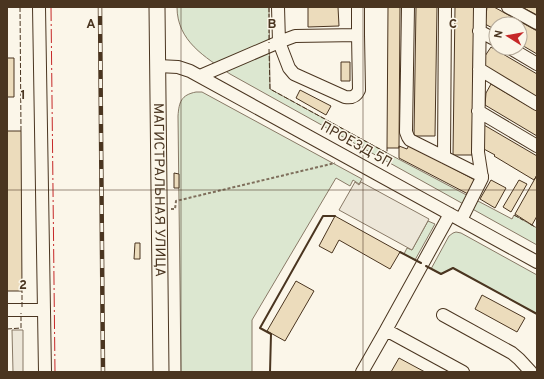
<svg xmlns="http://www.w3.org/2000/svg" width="544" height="379" font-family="Overpass,sans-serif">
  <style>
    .green { fill: #dce7d0; stroke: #887966 }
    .parking { fill: #ede7d9; stroke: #887966 }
    .building { fill: #ecdcbc; stroke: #4a3520 }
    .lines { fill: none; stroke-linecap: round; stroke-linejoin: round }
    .minor-casing { stroke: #4a3520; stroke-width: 14 }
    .major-casing { stroke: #4a3520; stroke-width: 17 }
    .path { stroke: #7f6f5c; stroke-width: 2; stroke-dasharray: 3 2; stroke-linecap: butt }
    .minor { stroke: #fbf6e9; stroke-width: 12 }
    .major { stroke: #fbf6e9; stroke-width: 15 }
    .rail-casing { stroke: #4a3520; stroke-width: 4.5 }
    .rail { stroke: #fbf6e9; stroke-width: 3; stroke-dasharray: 9; stroke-linecap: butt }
    .fence { stroke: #4a3520; stroke-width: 1; stroke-dasharray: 5 2; stroke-linecap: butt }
    .wall { stroke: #4a3520; stroke-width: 2 }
    .power { stroke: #c62828; stroke-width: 1; stroke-dasharray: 14 3 2 3; stroke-linecap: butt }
    .grid { fill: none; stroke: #4a3520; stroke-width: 1; stroke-opacity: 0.55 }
    .labels { text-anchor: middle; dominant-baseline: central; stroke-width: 3; stroke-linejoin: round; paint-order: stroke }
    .street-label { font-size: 14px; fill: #4a3520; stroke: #fbf6e9 }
    .grid-label { font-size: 13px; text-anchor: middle; font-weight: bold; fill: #4a3520; stroke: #fbf6e9; stroke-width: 3; stroke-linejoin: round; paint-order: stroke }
  </style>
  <rect width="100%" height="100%" fill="#fbf6e9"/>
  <path class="green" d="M177 7H269L270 89 387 153 512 219 514 215 537 228V245L230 74C205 57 177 41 177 7Z
    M196 92H202L362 179 359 184 353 180 350 186 336 178 252 320V372H181L178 116C179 102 181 95 196 92Z
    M428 221 435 224 415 260 404 254 407 248 412 250Z
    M456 232 461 233 537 275V314L453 268 441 274 431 269 449 236 453 233Z"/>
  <path class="parking" d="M355 182 359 185 361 182 429 219 412 250 339 210Z
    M12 330H23V372H13Z"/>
  <path class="building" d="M308 7H338L339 26 308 27Z
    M388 7H400L399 148H387Z
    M416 7H437L435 136H414Z
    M455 7H474L472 155H453Z
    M487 7H494L537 31V54L520 44V24H496V30L485 24Z
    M522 7H537V15Z
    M491 47 537 74V97L485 66V56Z
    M7 58H14V97H7Z
    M341 62H350V81H341Z
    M491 84 537 111V136L485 105 486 93Z
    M300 90 331 106 326 115 296 98Z
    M484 125 537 156V175L534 180 494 156 495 155 482 148Z
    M7 131H21L22 291H7Z
    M409 145 475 180 468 194 399 158V146L407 149Z
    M174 173 179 174V188H174Z
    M537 175V216L532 225 515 214Z
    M491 180 506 188 495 208 480 199Z
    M519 180 527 184 511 212 503 207Z
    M335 216 400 252 390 269 339 240 332 253 319 246Z
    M135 243H140V259H134Z
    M296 281 314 291 285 341 267 331Z
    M482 295 525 318 517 332 475 309Z
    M399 358 425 372H391Z"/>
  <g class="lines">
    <defs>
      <path id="minor" d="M39 7 45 372
        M278 7 279 42 289 68 294 74 345 97C352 98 356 97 359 90L358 35
        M408 7 406 132 408 137 410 140 482 176
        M508 7 537 23
        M479 31 496 40
        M510 48 537 64
        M158 66 178 67 190 71 537 262
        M479 69 537 104
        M200 76 279 42 295 36 358 35V7
        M478 111 537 146
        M444 157 445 7
        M461 220 482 178 478 152 480 7
        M7 310H43
        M443 315 512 353 519 359 531 372
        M386 330 450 214
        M362 372 386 330 463 372"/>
      <g id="major">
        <path id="s1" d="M157 7 161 372"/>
      </g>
    </defs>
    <use href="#minor" class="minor-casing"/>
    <use href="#major" class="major-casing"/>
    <path class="path" d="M171 209H175L176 201 335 163"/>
    <use href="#minor" class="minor"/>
    <use href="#major" class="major"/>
    <defs>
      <path id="rail" d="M100 7 103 372"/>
    </defs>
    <use href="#rail" class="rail-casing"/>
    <use href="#rail" class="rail"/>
    <path class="fence" d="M20 7 21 131
      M269 7V43
      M269 49 270 89 387 153V148
      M514 215 523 220
      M530 224 537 228
      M22 307V291
      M7 329 21 328V313"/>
    <path class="wall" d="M400 252 421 263
      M426 266 441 274 453 268 537 314
      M270 372 271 334 260 328 323 216H335"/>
    <path class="power" d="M51 7 55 372"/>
  </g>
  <path class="grid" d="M181 7V372M363 7V372M7 190H537"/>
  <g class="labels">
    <g class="street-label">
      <text transform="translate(356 145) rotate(29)">ПРОЕЗД 5П</text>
      <text stroke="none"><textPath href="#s1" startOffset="183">МАГИСТРАЛЬНАЯ УЛИЦА</textPath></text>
    </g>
  </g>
  <g class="grid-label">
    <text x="91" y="28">A</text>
    <text x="272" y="28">B</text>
    <text x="453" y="28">C</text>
    <text x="23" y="99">1</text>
    <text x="23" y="289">2</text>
  </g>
  <rect width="544" height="379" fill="none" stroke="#4a3520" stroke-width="16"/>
  <g transform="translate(508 36) rotate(281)"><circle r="19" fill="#fbf6e9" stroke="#b4a999"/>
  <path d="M0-3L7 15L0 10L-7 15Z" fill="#c62828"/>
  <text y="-6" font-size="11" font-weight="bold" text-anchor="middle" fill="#4a3520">N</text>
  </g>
</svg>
